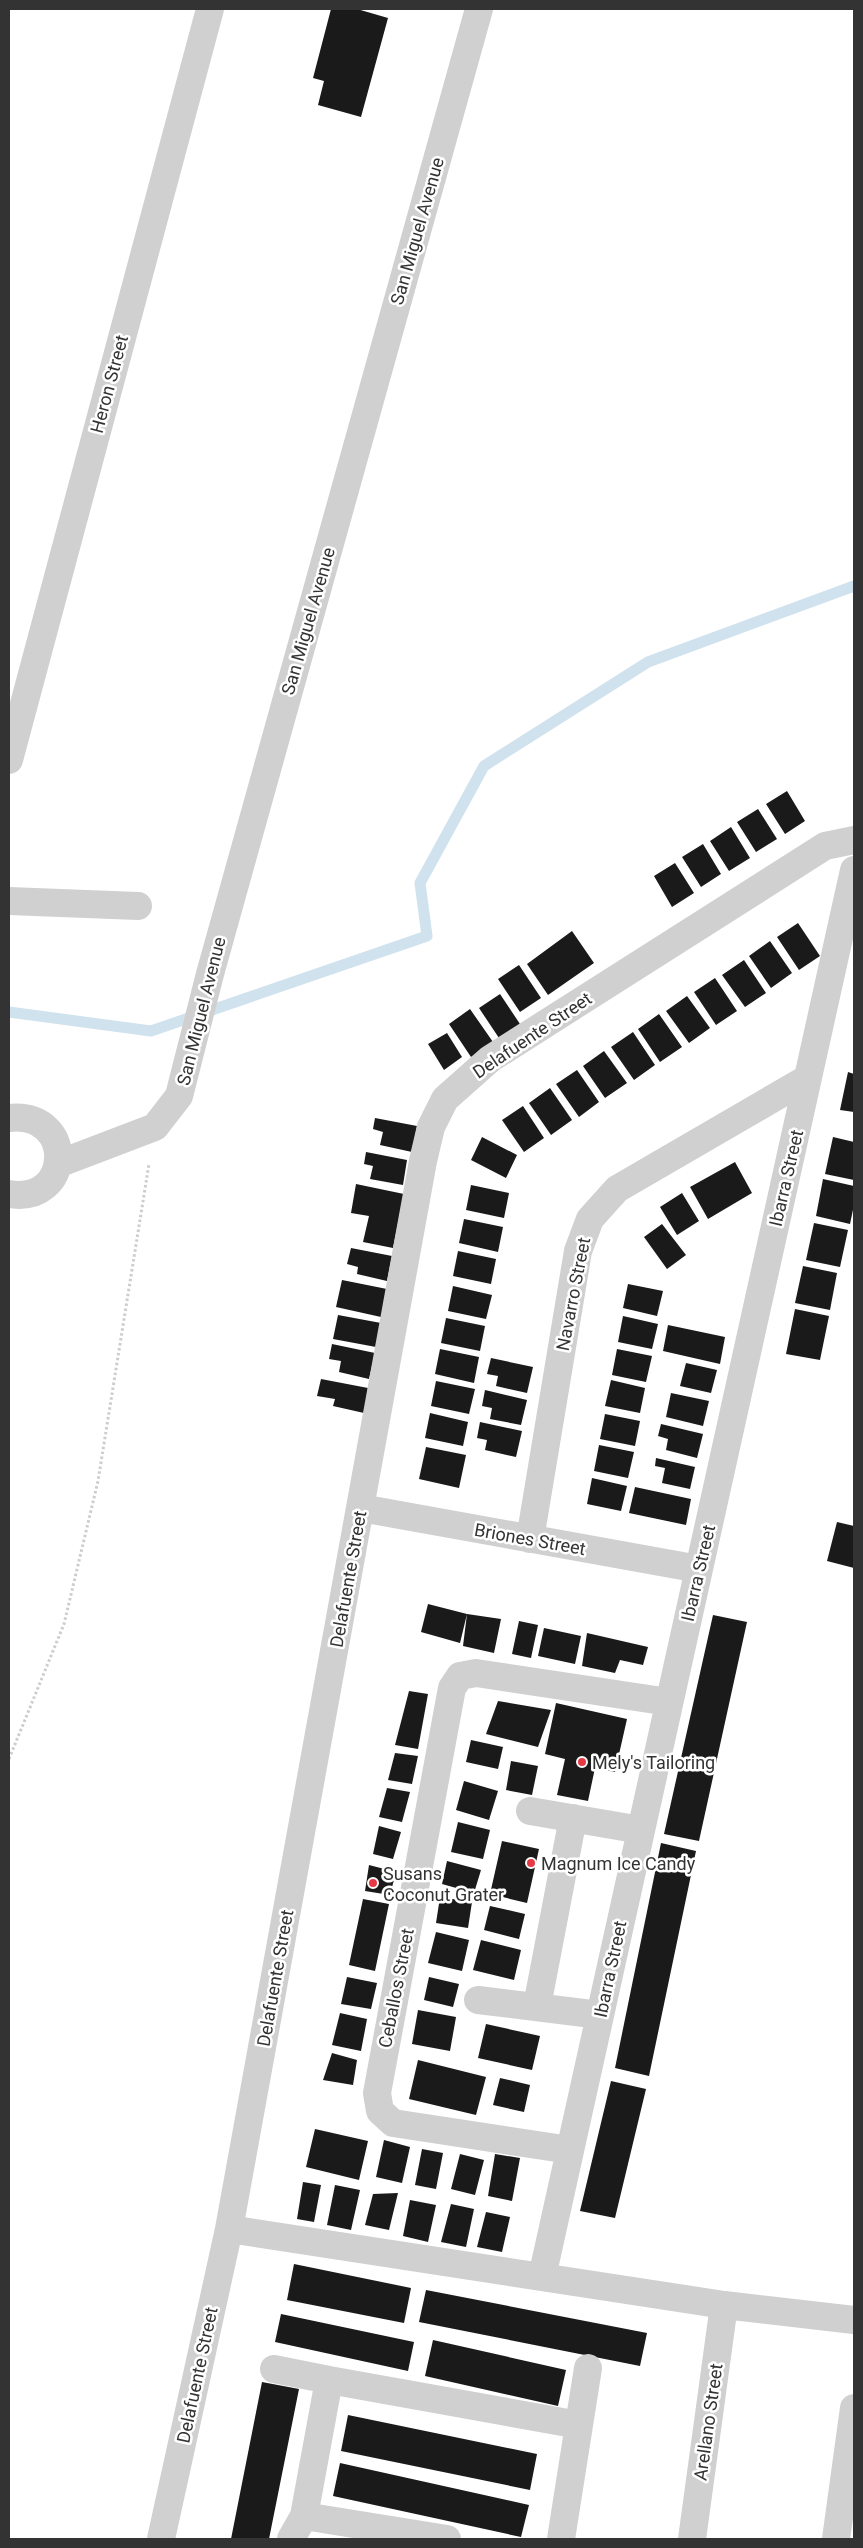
<svg xmlns="http://www.w3.org/2000/svg" width="863" height="2548" font-family="Roboto,sans-serif">
  <style>
    .lines { fill: none; stroke-linecap: round; stroke-linejoin: round }
    .stream { stroke: #cfe2ee; stroke-width: 11 }
    .building { fill: #1a1a1a }
    .path { stroke: #cdcdcd; stroke-width: 3; stroke-dasharray: 2.5 2.5; stroke-linecap: butt }
    .minor { stroke: #d0d0d0; stroke-width: 28 }
    .poi-dot { fill: #e63946; stroke: #fff; stroke-width: 2 }
    .labels { text-anchor: middle; dominant-baseline: central; stroke-width: 5; stroke-linejoin: round; paint-order: stroke }
    .street-label { font-size: 18px; fill: #333; stroke: #fff }
    .poi-label { font-size: 18px; fill: #333; stroke: #fff; text-anchor: start }
  </style>
  <rect width="100%" height="100%" fill="#fff"/>
  <g class="lines">
    <path class="stream" d="M9 1012 151 1031 427 936 420 883 484 766 648 662 854 586"/>
  </g>
  <path class="building" d="M331 9H357L388 18 361 117 318 105 324 81 313 78Z
    M787 791 805 821 785 834 766 804Z
    M758 809 777 839 756 852 737 822Z
    M731 827 750 858 729 871 710 841Z
    M703 844 721 874 701 887 682 857Z
    M675 863 694 893 672 907 654 876Z
    M798 923 820 956 799 970 777 937Z
    M572 931 594 963 548 995 527 964Z
    M770 941 792 973 771 988 749 956Z
    M744 960 766 993 745 1007 722 975Z
    M519 965 541 998 520 1012 498 979Z
    M715 978 737 1011 716 1025 694 992Z
    M500 994 522 1027 501 1041 479 1008Z
    M687 996 710 1028 689 1043 666 1011Z
    M470 1009 493 1042 471 1057 449 1024Z
    M659 1014 682 1047 660 1062 638 1029Z
    M633 1032 655 1065 634 1080 611 1047Z
    M447 1033 462 1057 444 1070 428 1044Z
    M604 1051 627 1083 605 1098 583 1066Z
    M577 1070 599 1102 579 1117 556 1084Z
    M848 1072 854 1074V1112L840 1110Z
    M550 1088 572 1120 551 1135 529 1103Z
    M523 1106 544 1138 524 1152 502 1120Z
    M375 1118 417 1126 412 1152 380 1145 383 1132 373 1129Z
    M482 1137 517 1155 506 1178 471 1160Z
    M833 1137 854 1142V1180L825 1174Z
    M366 1152 407 1160 403 1185 370 1179 373 1166 364 1164Z
    M735 1162 752 1193 708 1219 690 1187Z
    M823 1179 854 1186V1205L850 1224 816 1216Z
    M356 1184 404 1194 393 1248 363 1242 369 1216 351 1213Z
    M471 1185 509 1193 504 1218 466 1210Z
    M682 1193 699 1221 677 1235 660 1207Z
    M464 1219 503 1227 498 1252 459 1243Z
    M814 1223 848 1230 840 1267 806 1260Z
    M662 1224 686 1255 667 1269 644 1237Z
    M351 1248 392 1256 387 1281 357 1274 358 1267 347 1264Z
    M458 1251 496 1259 491 1284 453 1276Z
    M803 1266 837 1273 830 1310 795 1303Z
    M342 1280 387 1289 381 1317 336 1307Z
    M628 1284 663 1291 657 1316 623 1308Z
    M453 1286 492 1295 486 1319 448 1311Z
    M795 1309 829 1316 820 1360 786 1354Z
    M338 1315 381 1323 376 1347 333 1339Z
    M623 1316 658 1324 652 1349 618 1342Z
    M446 1318 485 1326 480 1351 441 1343Z
    M668 1325 725 1337 720 1364 663 1351Z
    M332 1344 375 1353 369 1379 339 1372 341 1361 329 1359Z
    M440 1349 479 1357 474 1383 435 1374Z
    M617 1349 652 1356 646 1382 612 1375Z
    M491 1358 533 1367 527 1393 496 1386 498 1376 487 1374Z
    M686 1363 717 1370 711 1393 680 1386Z
    M321 1379 368 1388 364 1413 333 1406 335 1399 317 1396Z
    M611 1380 645 1388 640 1413 605 1406Z
    M436 1381 475 1389 469 1414 431 1406Z
    M485 1390 527 1400 521 1425 490 1419 492 1408 482 1406Z
    M671 1393 709 1401 703 1426 666 1417Z
    M430 1413 468 1422 463 1446 425 1438Z
    M605 1414 640 1421 635 1446 600 1439Z
    M480 1422 522 1431 516 1457 485 1450 487 1440 477 1438Z
    M661 1424 703 1434 697 1458 666 1450 668 1439 658 1436Z
    M599 1445 634 1452 628 1478 594 1471Z
    M426 1447 466 1455 459 1488 419 1479Z
    M656 1458 695 1467 690 1489 662 1483 665 1468 655 1466Z
    M592 1478 627 1486 621 1511 587 1504Z
    M635 1487 691 1499 686 1525 629 1513Z
    M837 1522 854 1526V1568L827 1561Z
    M428 1604 467 1614 460 1643 421 1632Z
    M467 1614 501 1619 494 1653 463 1646Z
    M713 1615 747 1622 699 1841 664 1834Z
    M519 1621 538 1625 531 1658 512 1654Z
    M544 1628 581 1636 575 1664 538 1656Z
    M587 1633 648 1647 643 1665 620 1660 615 1673 582 1666Z
    M409 1691 428 1694 418 1749 395 1745Z
    M498 1701 551 1710 538 1747 486 1734Z
    M556 1703 627 1719 615 1772 595 1768 588 1801 557 1795 565 1759 545 1754Z
    M471 1740 503 1747 498 1769 466 1762Z
    M395 1753 418 1756 412 1784 388 1780Z
    M511 1761 538 1766 532 1795 506 1790Z
    M464 1781 498 1791 489 1820 456 1810Z
    M387 1788 410 1792 402 1822 379 1817Z
    M458 1822 490 1830 483 1859 451 1852Z
    M379 1826 401 1832 393 1859 373 1854Z
    M502 1841 539 1849 527 1903 490 1894Z
    M661 1843 696 1851 649 2076 615 2068Z
    M447 1861 481 1870 474 1893 442 1884Z
    M369 1865 396 1872 390 1895 365 1891Z
    M440 1897 472 1902 468 1928 436 1923Z
    M363 1899 389 1904 375 1971 349 1965Z
    M490 1906 525 1914 519 1939 484 1930Z
    M436 1932 469 1940 462 1971 428 1963Z
    M481 1940 521 1950 514 1980 473 1970Z
    M347 1977 377 1983 371 2009 341 2004Z
    M429 1977 459 1984 453 2007 424 2000Z
    M418 2010 456 2017 450 2051 412 2044Z
    M340 2013 367 2019 361 2051 332 2045Z
    M486 2024 540 2036 532 2070 478 2058Z
    M332 2053 357 2060 353 2085 323 2080Z
    M418 2060 486 2077 476 2115 409 2099Z
    M500 2078 530 2085 524 2112 493 2105Z
    M611 2081 646 2089 615 2218 580 2211Z
    M315 2129 368 2141 359 2180 306 2167Z
    M384 2140 410 2147 402 2183 376 2177Z
    M422 2149 443 2153 436 2189 415 2185Z
    M460 2154 484 2160 475 2195 451 2189Z
    M495 2154 520 2158 512 2201 488 2196Z
    M303 2182 321 2185 314 2222 297 2219Z
    M335 2185 360 2190 351 2230 327 2225Z
    M398 2193 389 2230 365 2225 373 2194Z
    M410 2200 436 2205 428 2242 403 2236Z
    M451 2204 474 2209 466 2247 441 2242Z
    M486 2212 510 2217 502 2252 477 2247Z
    M294 2264 411 2288 404 2323 287 2300Z
    M426 2290 647 2333 640 2366 419 2322Z
    M281 2314 414 2342 408 2371 275 2342Z
    M433 2340 566 2370 558 2406 425 2376Z
    M262 2382 299 2389 269 2539H231Z
    M348 2415 537 2454 530 2490 341 2451Z
    M340 2463 529 2505 521 2537 333 2496Z"/>
  <g class="lines">
    <path class="path" d="M9 1759 64 1624 98 1481 149 1164"/>
    <path class="minor" d="M9 760 210 9
      M9 901 138 906
      M9 1118C76 1111 73 1205 9 1194
      M58 1164 155 1127 179 1096 210 974 479 9
      M361 1508 699 1569
      M530 1539 578 1251 590 1219 617 1189 808 1078
      M530 1811 641 1830
      M478 2000 600 2015
      M537 2006 573 1818
      M570 2150 393 2123 380 2111 377 2093 452 1688 460 1676 476 1673 669 1702
      M229 2229 724 2305 854 2320
      M542 2277 854 870
      M274 2369 329 2380
      M161 2539 229 2229 423 1161 431 1127 445 1099 490 1059 825 846 854 840
      M291 2539 304 2516
      M447 2539 304 2516 329 2380 579 2425
      M561 2539 588 2368
      M692 2539 724 2305
      M836 2539 854 2408"/>
  </g>
  <g class="poi-dot">
    <circle cx="582" cy="1762" r="5"/>
    <circle cx="531" cy="1863" r="5"/>
    <circle cx="373" cy="1883" r="5"/>
  </g>
  <g class="labels">
    <g class="street-label">
      <text transform="translate(417 231) rotate(-74)">San Miguel Avenue</text>
      <text transform="translate(109 384) rotate(-75)">Heron Street</text>
      <text transform="translate(308 621) rotate(-74)">San Miguel Avenue</text>
      <text transform="translate(201 1011) rotate(-76)">San Miguel Avenue</text>
      <text transform="translate(532 1035) rotate(-34)">Delafuente Street</text>
      <text transform="translate(786 1178) rotate(-77)">Ibarra Street</text>
      <text transform="translate(573 1294) rotate(-79)">Navarro Street</text>
      <text transform="translate(530 1539) rotate(10)">Briones Street</text>
      <text transform="translate(698 1573) rotate(-77)">Ibarra Street</text>
      <text transform="translate(348 1579) rotate(-80)">Delafuente Street</text>
      <text transform="translate(610 1969) rotate(-78)">Ibarra Street</text>
      <text transform="translate(275 1978) rotate(-80)">Delafuente Street</text>
      <text transform="translate(396 1988) rotate(-79)">Ceballos Street</text>
      <text transform="translate(197 2375) rotate(-78)">Delafuente Street</text>
      <text transform="translate(708 2422) rotate(-82)">Arellano Street</text>
    </g>
    <g class="poi-label">
      <text x="592" y="1762">Mely's Tailoring</text>
      <text x="541" y="1863">Magnum Ice Candy</text>
      <text x="383" y="1873">Susans<tspan x="383" dy="21">Coconut Grater</tspan></text>
    </g>
  </g>
  <rect width="863" height="2548" fill="none" stroke="#333333" stroke-width="20"/>
</svg>
